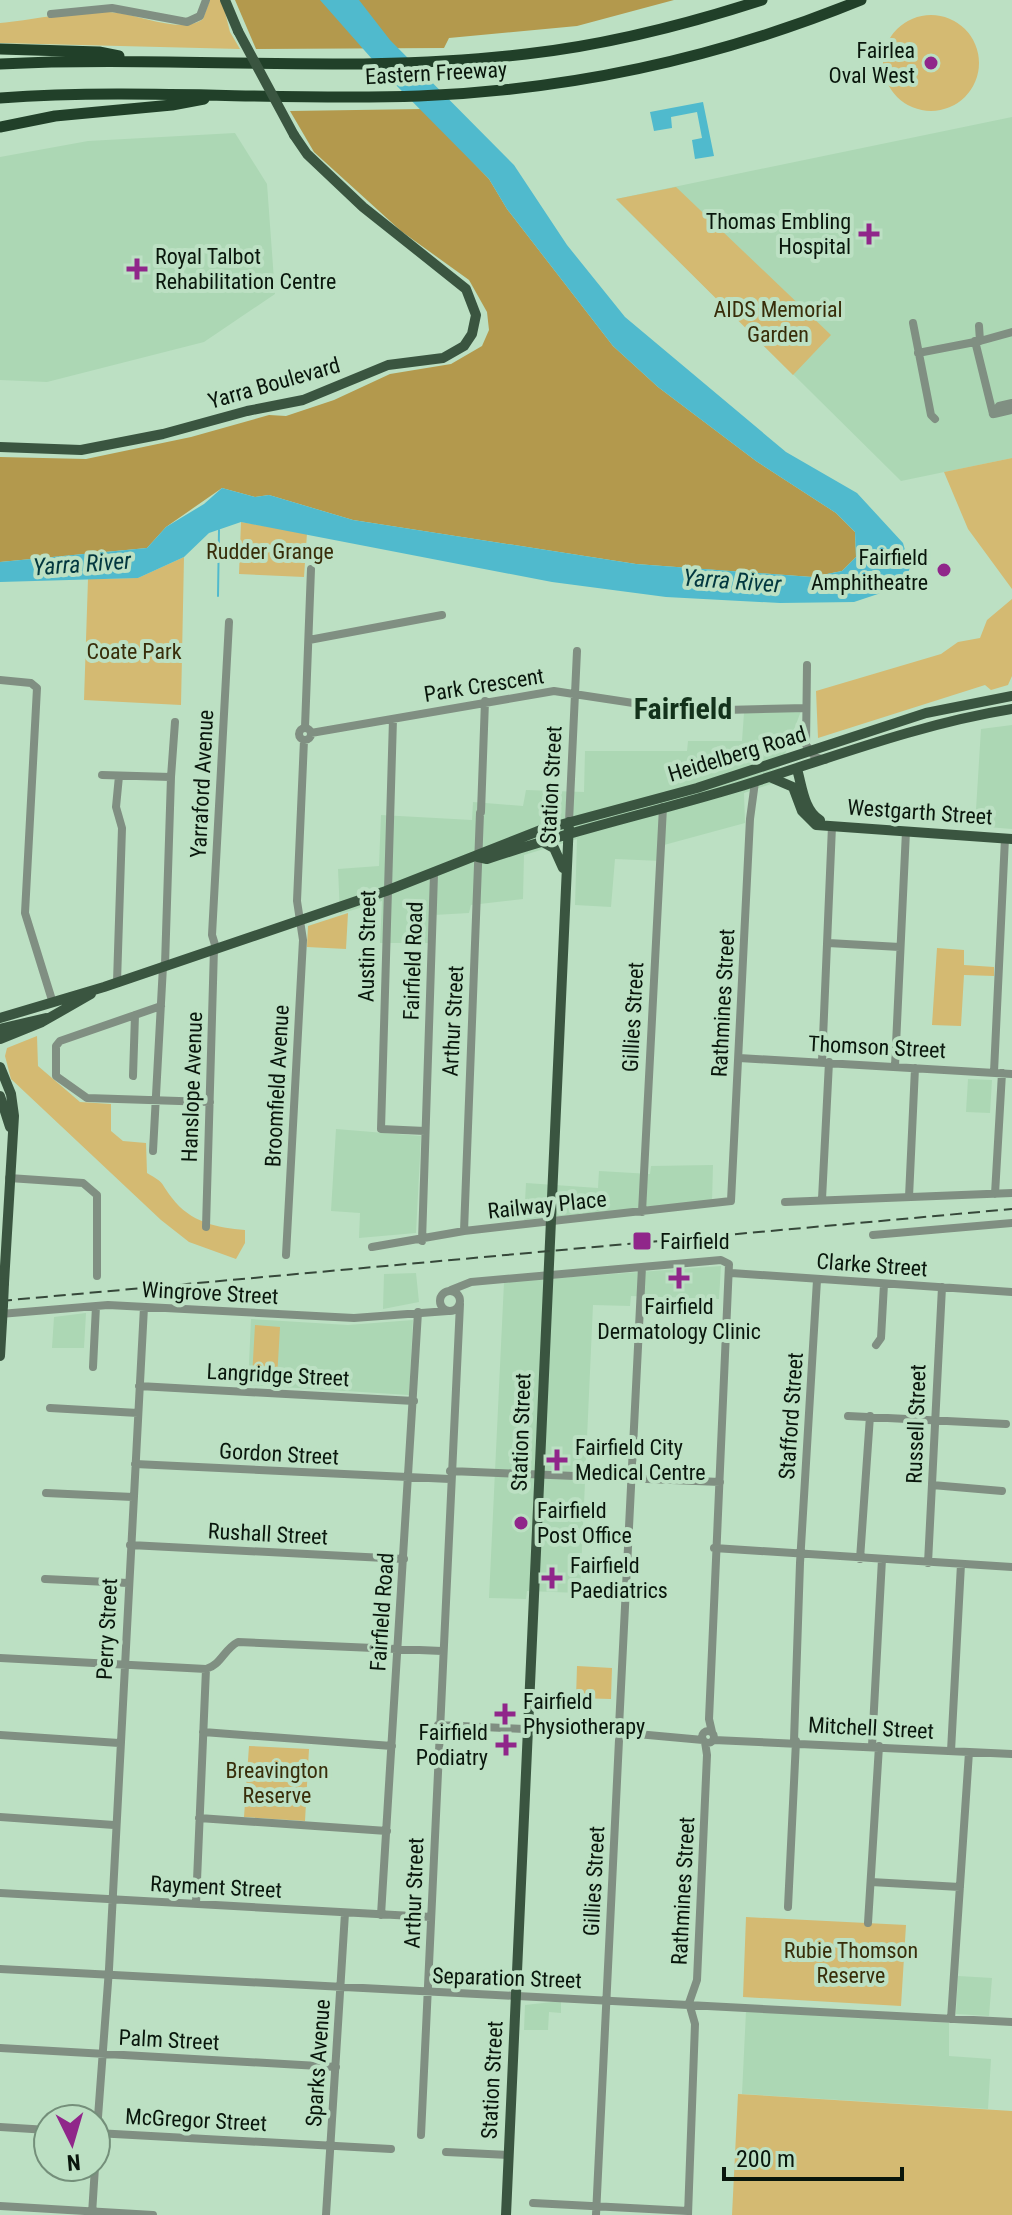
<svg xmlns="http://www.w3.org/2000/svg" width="1012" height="2215" font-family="'Roboto Condensed',sans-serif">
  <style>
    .built { fill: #acd7b4 }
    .green { fill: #d4ba72 }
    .forest { fill: #b3994d }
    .water { fill: #50bacd }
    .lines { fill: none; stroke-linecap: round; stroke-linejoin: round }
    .stream { stroke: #50bacd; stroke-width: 2 }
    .minor { stroke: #808f82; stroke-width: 8 }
    .major { stroke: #3a5540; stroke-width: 10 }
    .highway { stroke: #214029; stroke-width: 11 }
    .rail { stroke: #36483a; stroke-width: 2; stroke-dasharray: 12 6; stroke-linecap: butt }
    .major-bridge { stroke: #3a5540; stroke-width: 10 }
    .poi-dot { fill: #90268a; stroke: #bce0c3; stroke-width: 3 }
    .labels { text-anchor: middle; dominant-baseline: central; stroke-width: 8; stroke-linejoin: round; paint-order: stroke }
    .poi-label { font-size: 22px; fill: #09160c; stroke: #bce0c3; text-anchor: start }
    .street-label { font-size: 22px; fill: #09160c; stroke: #bce0c3 }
    .park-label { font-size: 22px; fill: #382d0a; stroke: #bce0c3 }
    .water-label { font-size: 24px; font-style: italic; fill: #02373f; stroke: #bce0c3 }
    .district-label { font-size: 30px; font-weight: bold; fill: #13321b; stroke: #bce0c3 }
  </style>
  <rect width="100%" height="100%" fill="#bce0c3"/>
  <path class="built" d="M1012 117V458L901 481 616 199Z
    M235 133 267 184 275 294 204 342 47 382 0 380V157L88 141Z
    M801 711 774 783 744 793 745 823 664 845 661 861 615 859 611 907 575 905 577 839 524 855 523 899 471 905 469 913 434 915 432 943H380L382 901 340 914 338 869 379 866 381 815 472 820 473 802 523 806 526 790 584 792 585 751H687L688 741H742L744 713Z
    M1012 725V829L975 826 981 729Z
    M968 1079 992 1080 990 1113 966 1112Z
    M336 1129 421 1136 416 1233 359 1238 360 1213 331 1211Z
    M713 1165 712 1202 524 1220 526 1183 598 1188 599 1171 650 1174 651 1166Z
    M721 1266 719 1299 631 1296 630 1306 593 1305 580 1593 527 1591 526 1599 489 1598 504 1282Z
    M416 1273 419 1302 383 1309 384 1274Z
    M86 1313 84 1348H52L54 1317Z
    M251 1319 348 1325 413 1320 409 1395 248 1385Z
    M958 1976 992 1978 989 2016 956 2014Z
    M561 2001V2013L549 2012 548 2030H524L525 2005Z
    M746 2011 949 2023V2056L991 2059 988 2109 742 2094Z"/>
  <path class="green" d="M210 0H222L230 32 240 49 0 43V23C35 20 85 8 118 13 142 16 183 34 203 19Z
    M883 63a48 48 0 1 1 96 0a48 48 0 1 1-96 0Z
    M676 187 831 335 793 375 616 199Z
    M1012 458V589L968 529 944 472Z
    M241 522 307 533 304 577 239 574Z
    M184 557 181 705 84 700 88 579 138 578Z
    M1012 599V676L1008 685 991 690 985 685 818 738 816 691 941 654 958 642 980 638 987 620Z
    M348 913 346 949 307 947 308 926Z
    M937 948 964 950V965L994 967V976L964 975 961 1026 932 1025Z
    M37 1036 38 1066 80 1102 111 1104V1131L123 1141 146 1143 147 1173C166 1184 159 1181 172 1198 190 1222 217 1228 245 1230V1243L236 1259 189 1242 161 1220 11 1079 5 1056 7 1048Z
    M255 1325 280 1327 277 1379 252 1377Z
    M577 1666 612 1668 611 1699 576 1698Z
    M249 1746 309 1749 305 1821 244 1817Z
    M746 1917 906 1925 901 2006 743 1997Z
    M738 2094 1012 2111V2215H732Z"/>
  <path class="forest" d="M235 0H674L577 26 449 38 444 48 256 49Z
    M422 109 489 179 507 209 613 346 658 387 756 461 836 513 855 532 856 557 842 571 812 577 636 564 353 520 269 495 255 497 222 488 166 527 147 548 0 562V457L86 459 191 437 269 415 286 416 334 400 390 374 451 364 482 346 489 330 487 312 469 280 401 231 314 152 290 111Z"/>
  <path class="water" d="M320 0H359L390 40 514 165 567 245 625 317 786 452 857 493 903 543 910 568 906 577 890 590 854 602 780 603 666 597 552 582 241 522 209 533 184 557 138 578 0 582V562L147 548 166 527 204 504 222 488 255 497 269 495 353 520 636 564 812 577 842 571 856 557 855 532 836 513 756 461 658 387 613 346 507 209 489 179 387 76Z
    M703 102 714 156 695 159 692 140 702 138 697 112 671 117 672 128 654 131 650 112Z"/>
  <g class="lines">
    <path class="stream" d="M218 596 219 530"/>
    <path class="minor" d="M51 14 112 8 187 22 200 16 206 0
      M913 323 931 415 935 419
      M975 341 993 414
      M980 341 1012 332
      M918 353 980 341 979 326
      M993 414 999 406 1012 403
      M994 414 1012 410
      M309 640 442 615
      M807 665 806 745 815 757 825 760
      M0 680 31 683 37 688 25 913 52 1000
      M393 719 381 1129 425 1131
      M305 727 311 569
      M299 734a6 6 0 1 1 12 0a6 6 0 1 1-12 0Z
      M311 733 554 691 686 711 806 708
      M102 775 171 777 175 722
      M481 812 485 701
      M569 822 577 651
      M828 943 900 947
      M216 948 212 935 229 622
      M165 965 171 777
      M117 982 122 828 116 807 119 776
      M161 1006 60 1041 56 1046V1076L87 1098 210 1102
      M739 1058 1012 1074
      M822 1062 832 826
      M895 1066 906 831
      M994 1072 1005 838
      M133 1076 135 1015
      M153 1151 163 966
      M9 1178 83 1183 97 1195V1276
      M995 1194 1002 1073
      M909 1197 915 1068
      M822 1199 829 1062
      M785 1202 1012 1193
      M642 1212 663 807
      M206 1227 214 948
      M464 1231 480 813
      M873 1235 1012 1223
      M422 1241 434 874
      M372 1247 464 1231 731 1201 750 819 755 782
      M286 1255 303 940 297 901 304 740
      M731 1273 1012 1292
      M451 1290 471 1282 721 1260 729 1264 709 1719 712 1732
      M440 1301a10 10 0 1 1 20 0a10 10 0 1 1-20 0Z
      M0 1314 108 1305 354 1318 448 1311
      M876 1345 881 1338 884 1284
      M93 1367 96 1306
      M139 1386 414 1401
      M50 1408 138 1413
      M848 1416 1006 1424
      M135 1464 450 1479
      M450 1471 720 1482
      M932 1485 1002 1491
      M46 1493 133 1497
      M130 1545 404 1559
      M714 1548 1012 1567
      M860 1559 870 1416
      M928 1563 942 1287
      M45 1579 128 1583
      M0 1658 206 1669C221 1665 224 1649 238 1642L442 1651
      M438 1725 613 1733
      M619 1727 642 1267
      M702 1737a6 6 0 1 1 12 0a6 6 0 1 1-12 0Z
      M203 1732 392 1746
      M626 1733 703 1740
      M0 1735 119 1743
      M714 1740 1012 1754
      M794 1741 800 1563 817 1280
      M872 1746 882 1559
      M951 1751 961 1564
      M0 1817 114 1825
      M199 1818 387 1831
      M871 1882 960 1887
      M0 1893 431 1917
      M196 1904 206 1669
      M788 1907 796 1741
      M381 1915 418 1312
      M868 1923 879 1746
      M0 1969 1012 2022
      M689 2003 697 1980 707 1755 705 1742
      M951 2019 969 1752
      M0 2048 336 2067
      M0 2127 48 2130
      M96 2133 391 2149
      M421 2135 460 1304
      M96 2144 109 1969 144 1307
      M446 2152 509 2155
      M533 2203 688 2211
      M0 2206 153 2215
      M92 2214 95 2167
      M326 2215 345 1913
      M596 2215 619 1740
      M688 2215 695 2024 689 2003"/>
    <path class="major" d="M225 0 238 31
      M0 447 81 450 163 434 247 411 303 400 388 365 443 358 464 346 472 334 476 315 466 289 363 207 307 154 294 135
      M797 769C802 786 804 811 820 820
      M772 778 793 787 802 811 816 825 1012 839
      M541 841 554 848 563 868
      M478 857 487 859C570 831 655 812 738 787 828 759 918 724 1012 709
      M0 1018 104 987 386 891 541 830 697 788 926 713 1012 696
      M0 1029 46 1018
      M0 1039 42 1022 91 994
      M0 1067 11 1094 14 1116 4 1283
      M0 1096 10 1127
      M0 1356 3 1305
      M506 2215 569 822"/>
    <path class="highway" d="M0 49 99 52 119 56
      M0 64C175 55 352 75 526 54 607 45 685 25 762 0
      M0 98C139 88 279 101 419 96 573 90 719 58 861 0
      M0 127 55 116 172 105 204 99"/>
    <path class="rail" d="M0 1301 1012 1209"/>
    <path class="major-bridge" d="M238 31 294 135
      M3 1305 4 1283"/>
  </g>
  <g class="poi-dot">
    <circle cx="931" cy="63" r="8"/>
    <path d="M865 222h8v8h8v8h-8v8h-8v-8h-8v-8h8z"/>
    <path d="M133 257h8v8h8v8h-8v8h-8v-8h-8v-8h8z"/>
    <circle cx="944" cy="570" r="8"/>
    <rect x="632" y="1231" width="20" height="20" rx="4"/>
    <path d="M675 1266h8v8h8v8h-8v8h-8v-8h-8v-8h8z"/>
    <path d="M553 1448h8v8h8v8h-8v8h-8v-8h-8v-8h8z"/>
    <circle cx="521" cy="1523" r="8"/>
    <path d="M548 1566h8v8h8v8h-8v8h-8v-8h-8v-8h8z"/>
    <path d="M501 1702h8v8h8v8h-8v8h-8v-8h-8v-8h8z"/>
    <path d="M502 1733h8v8h8v8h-8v8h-8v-8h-8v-8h8z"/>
  </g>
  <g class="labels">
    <g class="poi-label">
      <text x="915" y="50" text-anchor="end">Fairlea<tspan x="915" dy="25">Oval West</tspan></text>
      <text x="851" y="221" text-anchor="end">Thomas Embling<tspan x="851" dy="25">Hospital</tspan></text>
      <text x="155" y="256">Royal Talbot<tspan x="155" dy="25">Rehabilitation Centre</tspan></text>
      <text x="928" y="557" text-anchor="end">Fairfield<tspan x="928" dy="25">Amphitheatre</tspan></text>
      <text x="660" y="1241">Fairfield</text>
      <text x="679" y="1306" text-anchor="middle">Fairfield<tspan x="679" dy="25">Dermatology Clinic</tspan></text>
      <text x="575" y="1447">Fairfield City<tspan x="575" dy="25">Medical Centre</tspan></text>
      <text x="537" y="1510">Fairfield<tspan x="537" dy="25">Post Office</tspan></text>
      <text x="570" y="1565">Fairfield<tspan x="570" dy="25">Paediatrics</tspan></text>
      <text x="523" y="1701">Fairfield<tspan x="523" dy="25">Physiotherapy</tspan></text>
      <text x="488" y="1732" text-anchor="end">Fairfield<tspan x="488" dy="25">Podiatry</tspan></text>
    </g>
    <g class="street-label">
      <text transform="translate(436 73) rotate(-3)">Eastern Freeway</text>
      <text transform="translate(274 383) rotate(-16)">Yarra Boulevard</text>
      <text transform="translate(484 685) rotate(-9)">Park Crescent</text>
      <text transform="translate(737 754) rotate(-17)">Heidelberg Road</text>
      <text transform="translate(202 784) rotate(-87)">Yarraford Avenue</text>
      <text transform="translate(551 785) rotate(-87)">Station Street</text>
      <text transform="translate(920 812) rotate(4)">Westgarth Street</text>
      <text transform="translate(367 946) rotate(-89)">Austin Street</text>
      <text transform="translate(413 961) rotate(-88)">Fairfield Road</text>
      <text transform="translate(723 1003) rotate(-87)">Rathmines Street</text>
      <text transform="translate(633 1017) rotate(-87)">Gillies Street</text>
      <text transform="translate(453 1021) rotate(-87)">Arthur Street</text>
      <text transform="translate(877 1047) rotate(3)">Thomson Street</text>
      <text transform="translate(277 1086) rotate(-87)">Broomfield Avenue</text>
      <text transform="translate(192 1087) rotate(-88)">Hanslope Avenue</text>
      <text transform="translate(547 1205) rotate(-6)">Railway Place</text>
      <text transform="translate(872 1265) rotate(4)">Clarke Street</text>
      <text transform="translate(210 1293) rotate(3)">Wingrove Street</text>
      <text transform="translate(278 1375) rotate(3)">Langridge Street</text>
      <text transform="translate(791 1416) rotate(-86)">Stafford Street</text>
      <text transform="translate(916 1424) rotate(-88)">Russell Street</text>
      <text transform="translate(521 1432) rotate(-88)">Station Street</text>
      <text transform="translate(279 1454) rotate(3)">Gordon Street</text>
      <text transform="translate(268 1534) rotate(3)">Rushall Street</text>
      <text transform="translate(382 1612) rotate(-86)">Fairfield Road</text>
      <text transform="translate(107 1629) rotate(-87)">Perry Street</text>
      <text transform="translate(871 1728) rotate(3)">Mitchell Street</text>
      <text transform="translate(594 1881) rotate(-87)">Gillies Street</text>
      <text transform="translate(216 1887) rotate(3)">Rayment Street</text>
      <text transform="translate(683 1891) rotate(-87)">Rathmines Street</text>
      <text transform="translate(414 1893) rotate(-88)">Arthur Street</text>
      <text transform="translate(507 1978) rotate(2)">Separation Street</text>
      <text transform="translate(169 2040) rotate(3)">Palm Street</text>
      <text transform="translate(318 2063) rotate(-86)">Sparks Avenue</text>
      <text transform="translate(492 2080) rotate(-87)">Station Street</text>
      <text transform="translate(196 2120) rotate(3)">McGregor Street</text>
    </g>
    <g class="park-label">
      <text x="778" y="309">AIDS Memorial<tspan x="778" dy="25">Garden</tspan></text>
      <text x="270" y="551">Rudder Grange</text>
      <text x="134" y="651">Coate Park</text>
      <text x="277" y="1770">Breavington<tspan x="277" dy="25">Reserve</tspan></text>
      <text x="851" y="1950">Rubie Thomson<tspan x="851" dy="25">Reserve</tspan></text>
    </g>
    <g class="water-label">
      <text transform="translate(82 564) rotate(-4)">Yarra River</text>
      <text transform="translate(732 581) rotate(4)">Yarra River</text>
    </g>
    <g class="district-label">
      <text x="683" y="708">Fairfield</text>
    </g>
  </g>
  <g transform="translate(72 2143) rotate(175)"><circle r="38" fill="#bce0c3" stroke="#748f7a" stroke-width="2"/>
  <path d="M0-6L14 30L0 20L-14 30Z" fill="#90268a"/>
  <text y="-12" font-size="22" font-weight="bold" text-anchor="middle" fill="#09160c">N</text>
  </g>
  <path d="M724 2167v12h178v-12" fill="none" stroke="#09160c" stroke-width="4"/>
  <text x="736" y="2167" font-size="24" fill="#09160c" stroke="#bce0c3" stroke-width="6" paint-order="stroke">200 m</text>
</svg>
